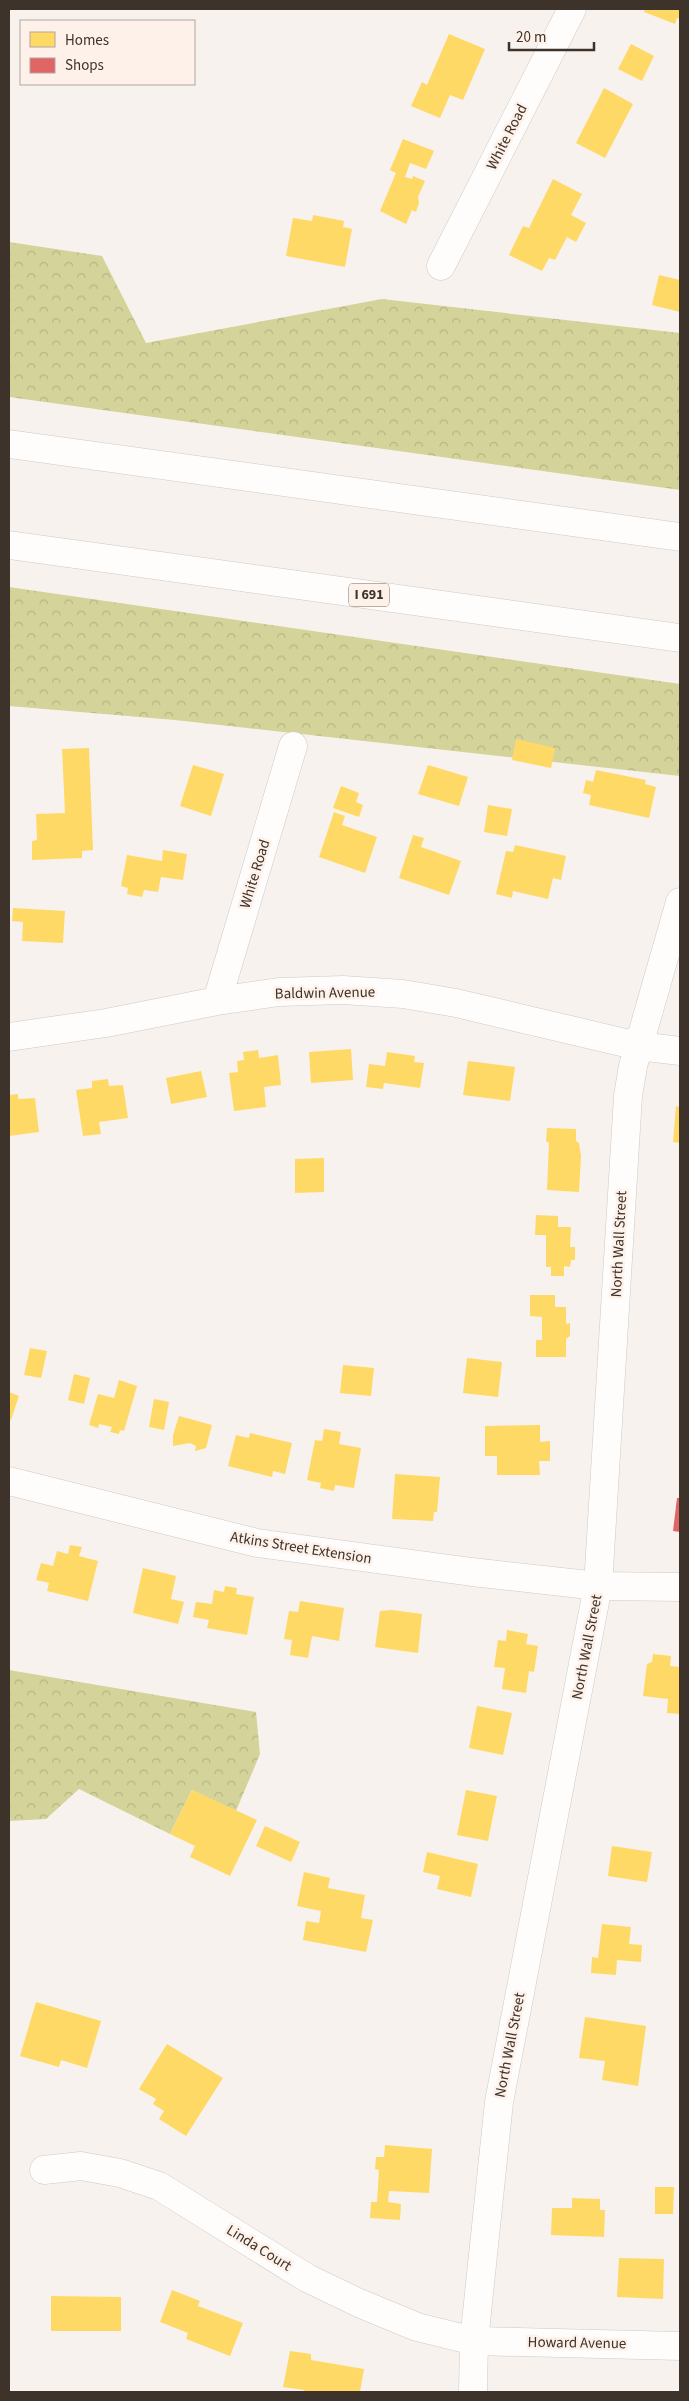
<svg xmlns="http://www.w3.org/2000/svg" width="689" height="2401" font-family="'Source Sans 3',sans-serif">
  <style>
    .forest { fill: url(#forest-crowns) }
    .homes { fill: #ffd966 }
    .shops { fill: #e06666 }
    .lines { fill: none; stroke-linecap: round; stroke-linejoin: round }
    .minor-casing { stroke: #d0c9c3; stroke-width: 29 }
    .tertiary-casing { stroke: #d0c9c3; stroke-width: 29 }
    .motorway-casing { stroke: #d0c9c3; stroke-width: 29 }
    .minor { stroke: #fefdfc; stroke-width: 28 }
    .tertiary { stroke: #fefdfc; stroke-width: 28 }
    .motorway { stroke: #fefdfc; stroke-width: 28 }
    .labels { text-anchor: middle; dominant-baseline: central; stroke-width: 5; stroke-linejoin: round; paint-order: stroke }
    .shield { fill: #fdf1e9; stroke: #776c63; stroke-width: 1 }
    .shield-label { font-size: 14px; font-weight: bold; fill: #3e332a }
    .street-label { font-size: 15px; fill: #3e332a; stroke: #fdf1e9 }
  </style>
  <defs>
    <pattern id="forest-crowns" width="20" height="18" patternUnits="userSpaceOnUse" patternTransform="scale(1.25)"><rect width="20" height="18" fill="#d4d399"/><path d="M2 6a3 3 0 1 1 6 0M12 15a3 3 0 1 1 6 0" fill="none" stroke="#b7b684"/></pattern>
  </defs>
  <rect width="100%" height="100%" fill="#f8f2ee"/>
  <path class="forest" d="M9 242 102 256 146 343 382 299 680 333V490L9 397Z
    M9 587 680 684V776L175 720 9 706Z
    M9 1670 256 1712 260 1754 236 1811 192 1790 170 1834 79 1789 46 1819 9 1821Z"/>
  <path class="homes" d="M645 9H680V19L677 18 675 24 644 12Z
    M449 34 485 49 463 100 450 95 440 118 411 106 422 82 427 85Z
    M631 44 654 56 642 81 618 69Z
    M604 88 633 104 605 158 576 143Z
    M403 139 434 151 426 169 410 163 405 177 412 179 413 176 425 181 418 197 419 203 416 212 412 210 406 224 380 211 396 173 390 170Z
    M553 179 582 194 571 215 586 223 576 242 567 237 555 260 549 258 542 271 509 255 523 226 529 228Z
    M313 215 344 221 343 227 352 229 345 267 286 256 293 218 312 221Z
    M659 275 680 280V312L652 305Z
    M516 739 555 748 551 768 512 760Z
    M89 748 93 850 82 851V858L32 860V841L37 840 36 814 65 813 62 749Z
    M193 765 224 774 211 816 180 806Z
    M428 765 468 777 459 806 418 794Z
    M596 770 646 780 645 784 656 787 649 818 589 805 591 795 583 793 586 780 593 782Z
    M341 786 359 793 356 802 363 805 359 817 333 808Z
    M488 805 512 809 507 836 484 832Z
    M334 812 345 816 342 825 377 837 365 873 319 857Z
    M413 835 424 838 421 847 461 861 449 895 399 878Z
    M515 845 566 856 561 880 553 878 548 899 513 891 512 898 496 894 506 851 513 852Z
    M163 850 187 854 183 880 161 877 158 892 144 890 142 897 127 894 128 888 121 886 127 855 162 861Z
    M13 908 65 911 63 943 22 941 23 922 12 921Z
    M351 1049 353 1080 311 1083 309 1052Z
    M258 1050 259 1058 278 1055 281 1085 264 1087 266 1107 234 1111 229 1073 238 1072 237 1061 244 1060 243 1052Z
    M387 1052 415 1056 414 1062 424 1063 420 1088 384 1083 383 1089 366 1087 369 1064 385 1066Z
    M468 1061 515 1067 510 1101 463 1095Z
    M201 1071 207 1097 171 1104 166 1078Z
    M108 1079 109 1086 123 1085 128 1118 99 1122 101 1134 83 1136 76 1090 92 1088V1081Z
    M18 1094V1099L35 1098 39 1132 9 1136V1095Z
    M676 1106 680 1107V1143L673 1142Z
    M547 1128 576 1129V1141L579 1143 581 1156 579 1192 547 1190 549 1143 546 1141Z
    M324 1158V1192L295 1193V1159Z
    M536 1215 558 1216V1227H571L570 1247H575V1260H571L570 1267 564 1266V1276H551V1267H546V1235H535Z
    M530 1295H555V1307H566V1324L570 1323V1336L566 1339V1357H536V1340H542V1317L530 1316Z
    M30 1348 47 1351 41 1378 24 1375Z
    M467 1358 502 1362 498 1397 463 1393Z
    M343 1365 374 1368 371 1396 340 1393Z
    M74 1374 90 1378 84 1404 68 1400Z
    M119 1380 137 1386 124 1431 120 1430 119 1434 110 1432 112 1427 99 1424 98 1428 89 1425 98 1394 114 1398Z
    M9 1392 19 1396 11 1420 9 1419Z
    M154 1399 169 1402 164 1430 149 1427Z
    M179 1416 212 1425 206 1448 195 1451 196 1446 190 1443 173 1446V1435Z
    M540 1425V1442L550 1441V1461H539L540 1475H497V1456H485V1426Z
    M324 1429 341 1432 339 1444 361 1448 354 1488 335 1485 334 1491 320 1488 321 1483 307 1480 315 1440 322 1441Z
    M250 1433 292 1443 285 1474 273 1471 272 1477 228 1466 236 1435 249 1438Z
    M395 1474 440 1477 437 1512H434L433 1521 392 1519Z
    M70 1545 82 1547 79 1556 98 1561 88 1601 47 1591 49 1583 36 1580 41 1563 53 1566 57 1551 68 1554Z
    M143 1568 176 1576 171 1599 184 1602 178 1624 133 1613Z
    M225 1586 237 1588 236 1594 254 1597 247 1635 207 1628 209 1620 193 1617 196 1602 212 1604 214 1590 224 1592Z
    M300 1601 344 1608 339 1641 312 1636 308 1658 290 1655 292 1640 284 1639 289 1611 298 1612Z
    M392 1610 422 1614 418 1653 375 1647 380 1611Z
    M507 1630 528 1634 526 1644 538 1646 534 1672 529 1671 526 1693 502 1689 505 1668 494 1667 498 1640 506 1641Z
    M653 1654 671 1656 670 1666 680 1667V1714L667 1713 668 1699 643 1696 647 1664 652 1662Z
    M477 1706 512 1713 503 1755 469 1748Z
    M192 1790 257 1820 230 1876 190 1857 195 1846 170 1834Z
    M466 1790 497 1796 488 1841 457 1835Z
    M265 1826 300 1842 291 1862 256 1846Z
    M612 1846 652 1852 647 1882 608 1876Z
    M427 1852 478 1864 471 1897 437 1889 440 1876 423 1872Z
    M304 1872 330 1878 328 1888 365 1895 361 1918 373 1920 366 1952 303 1940 306 1921 319 1923 321 1911 297 1906Z
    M602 1924 631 1927 629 1944 642 1945 641 1962 617 1960 616 1975 591 1973 592 1957 598 1958Z
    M36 2002 101 2021 87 2068 61 2060 59 2067 20 2056Z
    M585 2017 646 2026 638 2086 602 2080 605 2061 579 2058Z
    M167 2044 223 2078 186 2136 159 2119 164 2111 153 2104 156 2099 139 2089Z
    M385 2145 432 2149 429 2193 389 2191 388 2202 401 2204 400 2220 370 2218 371 2202H377L379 2170 375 2169 376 2157H384Z
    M655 2187H674L673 2214H655Z
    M572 2198 600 2199V2210H605L604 2237 551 2235 552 2208H572Z
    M619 2258 664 2259 663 2299 617 2297Z
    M172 2290 200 2301 198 2306 243 2323 230 2356 186 2339 188 2333 160 2322Z
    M51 2296 121 2297V2331H51Z
    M290 2351 311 2354V2360L364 2369 360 2392H304V2390L283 2387Z"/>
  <path class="shops" d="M677 1498H680V1532L673 1531Z"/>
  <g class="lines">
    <defs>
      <path id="minor" d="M441 266 572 9
        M217 1001 293 746
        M9 1037 106 1023 217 1001 279 992 343 990 403 994 456 1003 638 1046 680 1051
        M9 1481 257 1543 472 1572 598 1586 680 1587
        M44 2170 81 2166 120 2173 159 2186 307 2278 359 2303 417 2327 474 2341 680 2346"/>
      <path id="tertiary" d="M473 2392 474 2341 499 2102 598 1586 628 1096 633 1066 680 902"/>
      <path id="motorway" d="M9 444 680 537
        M9 545 680 638"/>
    </defs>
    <use href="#minor" class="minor-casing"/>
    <use href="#tertiary" class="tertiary-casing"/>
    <use href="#motorway" class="motorway-casing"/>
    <use href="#minor" class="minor"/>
    <use href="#tertiary" class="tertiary"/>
    <use href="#motorway" class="motorway"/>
  </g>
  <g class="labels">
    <rect class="shield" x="349" y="583.5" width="40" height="23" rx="4"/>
    <g class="shield-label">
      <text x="369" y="595">I 691</text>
    </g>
    <g class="street-label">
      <text transform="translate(507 137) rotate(-63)">White Road</text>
      <text transform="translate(255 874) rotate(-73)">White Road</text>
      <text transform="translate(325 993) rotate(-1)">Baldwin Avenue</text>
      <text transform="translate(619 1244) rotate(-87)">North Wall Street</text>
      <text transform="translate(301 1548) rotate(9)">Atkins Street Extension</text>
      <text transform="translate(587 1647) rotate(-79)">North Wall Street</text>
      <text transform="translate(510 2045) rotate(-79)">North Wall Street</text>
      <text transform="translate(259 2248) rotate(32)">Linda Court</text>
      <text transform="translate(577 2343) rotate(1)">Howard Avenue</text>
    </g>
  </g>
  <rect width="689" height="2401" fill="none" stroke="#3e332a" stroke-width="20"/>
  <rect x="20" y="20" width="175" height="65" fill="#fdf1e9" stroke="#b1a59d"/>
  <rect x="30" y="32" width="25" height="15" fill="#ffd966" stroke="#b1a59d"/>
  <text x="65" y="45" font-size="15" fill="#3e332a">Homes</text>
  <rect x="30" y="58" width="25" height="15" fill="#e06666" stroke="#b1a59d"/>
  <text x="65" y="70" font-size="15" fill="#3e332a">Shops</text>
  <path d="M509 42v8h85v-8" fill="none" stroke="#3e332a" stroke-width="2.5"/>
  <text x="516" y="42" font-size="15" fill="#3e332a" stroke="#fdf1e9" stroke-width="4" paint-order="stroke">20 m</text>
</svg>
